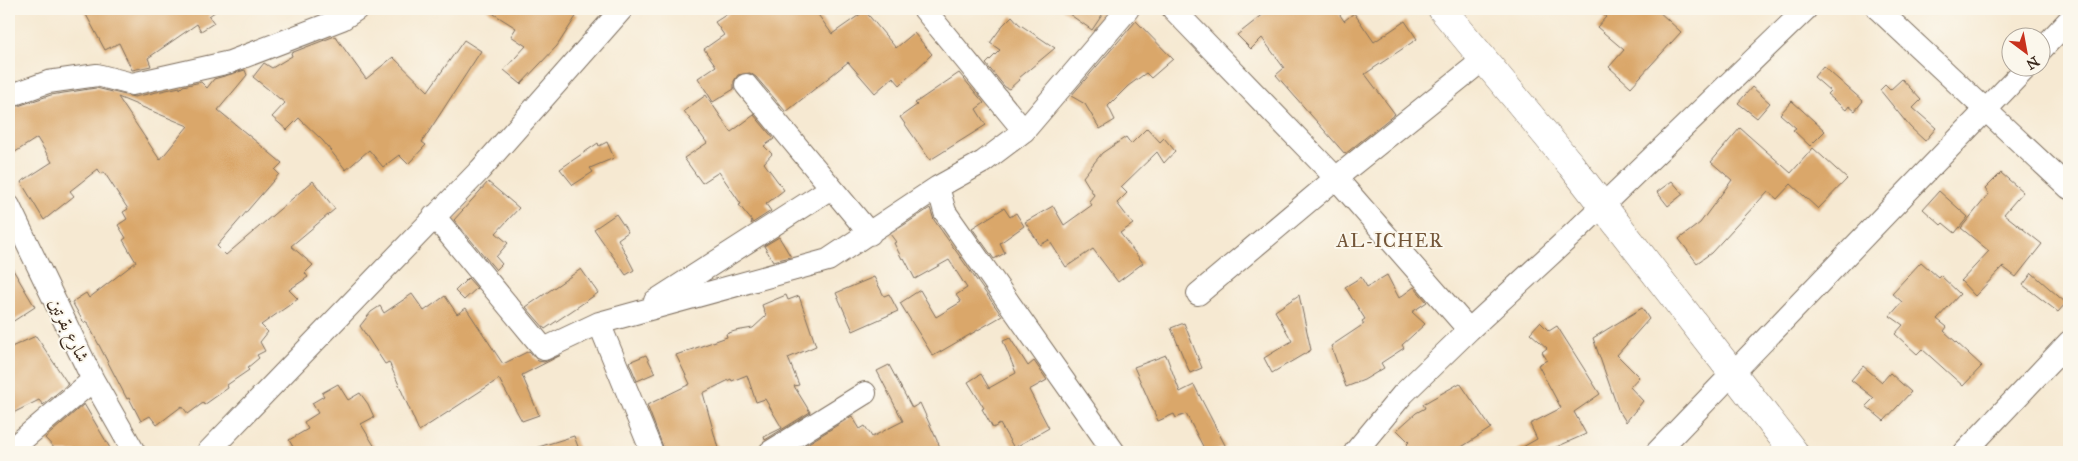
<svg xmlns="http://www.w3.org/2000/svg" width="2078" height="461" font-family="'IM FELL Great Primer',Amiri,serif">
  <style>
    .building { fill: #daa76b; fill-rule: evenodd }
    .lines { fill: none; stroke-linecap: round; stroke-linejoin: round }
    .street-casing { stroke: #7c6d5d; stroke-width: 24 }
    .secondary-casing { stroke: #7c6d5d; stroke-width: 29 }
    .street { stroke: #fff; stroke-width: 22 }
    .secondary { stroke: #fff; stroke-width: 28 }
    .labels { text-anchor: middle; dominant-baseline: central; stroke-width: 4; stroke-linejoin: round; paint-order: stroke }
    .street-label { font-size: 18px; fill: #3b2a1e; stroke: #fbf7ec }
    .neighbourhood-label { font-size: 19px; letter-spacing: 1px; fill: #735639; stroke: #fbf7ec }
  </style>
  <rect width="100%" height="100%" fill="#fbf7ec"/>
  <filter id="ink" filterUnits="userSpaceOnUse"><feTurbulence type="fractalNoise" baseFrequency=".02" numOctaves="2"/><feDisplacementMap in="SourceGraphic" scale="10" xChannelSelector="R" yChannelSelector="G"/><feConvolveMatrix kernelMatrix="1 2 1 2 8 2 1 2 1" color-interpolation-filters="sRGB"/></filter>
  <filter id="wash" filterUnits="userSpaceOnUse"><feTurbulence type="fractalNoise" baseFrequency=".0096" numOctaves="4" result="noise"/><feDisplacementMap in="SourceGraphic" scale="20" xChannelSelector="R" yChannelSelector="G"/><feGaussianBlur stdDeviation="1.12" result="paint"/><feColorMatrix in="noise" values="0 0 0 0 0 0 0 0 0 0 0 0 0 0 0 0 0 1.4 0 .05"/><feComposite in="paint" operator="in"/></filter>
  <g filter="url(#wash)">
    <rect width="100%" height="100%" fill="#f6e9d2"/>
    <g id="blocks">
      <path class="building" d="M83 9H219L209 16 214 23 201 31 197 24 148 58 151 66 132 70 119 43 105 50Z
        M486 9H566L577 15 557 46 521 84 504 70 526 46 511 36 516 28Z
        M735 9H814L832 34 865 11 896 48 914 33 932 54 900 85 893 77 875 93 848 62 786 112 756 77 750 73 738 75 734 81V89L713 102 698 78 716 66 704 49 724 35 715 22Z
        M1062 9H1106L1092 30Z
        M1270 9H1336L1344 21 1354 13 1374 42 1405 21 1417 39 1365 74 1395 114 1345 154 1276 75 1284 68 1262 38 1251 49 1237 35Z
        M1596 9H1656L1681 32 1631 87 1609 67 1624 50 1597 27 1606 17Z
        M1012 16 1019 24 1055 48 1019 78 1020 79 1009 89 1005 87 986 64 1000 50 990 43 1003 25Z
        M1136 21 1173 59 1151 78 1146 73 1128 86 1108 106 1115 120 1100 129 1085 104 1071 96Z
        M335 36 366 79 393 57 428 91 464 40 481 51 422 142 426 145 408 164 399 155 383 167 369 150 346 170 323 141 299 118 287 130 272 117 285 103 253 77 264 63 272 68 292 56 291 53Z
        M1823 66 1863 101 1855 111 1849 106 1846 110 1827 94 1830 91 1814 77Z
        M245 70 247 75 218 110 282 163 275 170 279 174 217 246 226 255 313 181 335 209 291 246 313 265 305 273 308 277 289 290 298 299 261 325 268 332 260 342 265 351 257 355 259 358 247 368 249 370 227 385 228 388 204 405 203 403 188 414 182 406 157 425 150 416 141 421 129 398 127 399 87 322 84 323 72 302 86 293 89 298 136 262 123 240 126 238 118 225 127 219 123 212 128 209 104 172 101 174 98 169 70 191 74 196 44 220 21 182 52 162 37 138 9 156V109L51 95 96 88 134 97 180 87V89L183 86 201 82 207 88 214 79ZM118 97 188 126 160 160Z
        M959 73 984 103 976 109 986 125 930 160 900 117 917 105 915 103Z
        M1902 79 1921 100 1913 108 1936 128 1925 141 1910 127 1880 90 1885 85 1890 90Z
        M1752 87 1770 103 1757 118 1738 103Z
        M706 95 731 132 754 115 774 139 764 146 772 154 764 163 784 190 766 204 771 211 751 224 752 221 739 205 741 204 719 172 702 183 684 158 707 143 684 111Z
        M1792 101 1825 131 1810 146 1793 130 1796 128 1780 114Z
        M1147 128 1160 142 1164 138 1175 151 1164 163 1157 152 1121 187 1127 193 1117 203 1133 224 1120 233 1143 263 1118 282 1093 249 1066 267 1049 240 1040 245 1025 222 1053 206 1064 225 1092 205 1089 201 1094 195 1083 177 1102 153 1126 137 1131 144Z
        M1740 128 1791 173 1813 148 1847 179 1818 209 1791 184 1777 199 1768 191 1711 253 1697 263 1679 239 1700 223 1732 180 1711 162Z
        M607 142 614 158 590 168 593 172 573 185 560 169 598 143 599 146Z
        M2001 173 2023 192 2004 214 2042 244 2016 277 2003 267 1975 296 1961 281 1989 251 1961 228 1989 194 1985 189Z
        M1672 181 1683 194 1668 206 1657 192Z
        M488 182 519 208 496 233 508 243 496 257 502 264 496 270 454 220Z
        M1939 191 1968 217 1955 233 1943 223 1941 225 1923 209Z
        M930 208 934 220 1002 316 933 356 900 303 920 290 936 317 961 302 956 295 967 288 949 260 915 279 904 258 902 259 894 243 896 242 890 234Z
        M1004 208 1010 217 1016 213 1024 226 1000 243 1005 253 994 259 972 228Z
        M616 214 628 232 618 239 634 270 626 275 594 229Z
        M779 237 791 257 773 261 764 246Z
        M1921 262 1938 277 1940 275 1960 294 1937 319 1947 327 1944 331 1982 366 1963 386 1922 349 1917 354 1895 334 1903 325 1890 316 1902 302 1892 293Z
        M9 263 35 307 9 324Z
        M581 269 598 293 545 329 526 307Z
        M2032 273 2066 303 2058 312 2023 285Z
        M1387 275 1399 298 1414 287 1427 302 1412 312 1425 324 1402 345 1404 348 1381 363 1384 368 1364 380 1346 387 1331 346 1364 324 1362 321 1365 319 1345 287 1361 277 1367 287Z
        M874 277 884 296 889 294 898 311 853 331 836 293Z
        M468 278 477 288 464 300 455 291Z
        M412 294 424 311 445 296 457 314 466 308 503 364 529 351 538 361 544 362 561 355 522 375 539 415 522 421 499 379 419 431 389 362 385 364 360 326 371 312 380 306 384 313Z
        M786 295 788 300 799 296 816 346 788 358 799 385 794 386 810 412 765 440 764 437 782 428 765 399 756 402 747 375 732 381 731 379 703 393 719 452H665L647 405 690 384 676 355 727 337 726 334 735 331 753 328 766 316 762 305Z
        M1299 295 1311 350 1272 373 1264 358 1292 341 1275 311Z
        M1642 308 1649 319 1617 355 1639 377 1630 387 1643 401 1626 422 1618 409 1593 338Z
        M1540 322 1549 331 1557 326 1600 394 1574 412 1586 434 1545 452H1514L1537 439 1530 424 1561 408 1538 365 1547 360 1542 352 1547 348 1530 333Z
        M1184 323 1202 368 1190 373 1171 328Z
        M36 336 68 384 43 405 39 400 9 415V348Z
        M1010 338 1028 366 1034 361 1047 380 1029 390 1049 428 1014 448 1000 424 993 428 982 409 984 408 968 382 981 374 989 388 1016 373 1003 341Z
        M646 355 655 373 637 381 629 362Z
        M1166 355 1180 392 1194 385 1226 447 1213 452H1206L1186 414 1176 418 1174 414 1158 421 1134 367Z
        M889 365 912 408 920 403 940 447 929 452H794L852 416 860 429 865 426 872 437 903 421 877 371Z
        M1863 366 1882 382 1890 373 1911 392 1884 421 1866 406 1874 398 1851 380Z
        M1460 383 1491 428 1454 452H1415L1407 444 1409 442 1397 430 1416 413 1425 408 1423 404Z
        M338 384 348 400 360 393 368 404 374 417 361 424 378 452H296L289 440 308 429 304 422 318 413 312 403 324 396 322 393Z
        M84 404 110 448 103 452H58L45 438Z
        M574 436 580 452H533L532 449Z"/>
    </g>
  </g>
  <g filter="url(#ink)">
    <use href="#blocks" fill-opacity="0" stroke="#7c6d5d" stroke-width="1"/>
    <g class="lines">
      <defs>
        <path id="street" d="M1173 9 1336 178 1469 330 1576 231 1806 9
          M1878 9 2069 188
          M2040 51 2069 20
          M746 85 870 234
          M9 96 48 82 97 75 132 84 230 62 342 19 357 9
          M1024 131 1128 9
          M938 187 945 212 1114 452
          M9 206 93 380 134 452
          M434 216 544 349 599 323 828 260 938 187 983 162 1024 131 924 9
          M1198 294 1336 178 1484 59
          M655 301 831 188
          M599 323 652 452
          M9 451 93 380
          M208 452 480 170 622 9
          M770 452 865 393
          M1355 452 1403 394 1469 330
          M1657 452 2026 68
          M1965 452 2069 342"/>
        <path id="secondary" d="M1442 9 1571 165 1794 452"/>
      </defs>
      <use href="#street" class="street-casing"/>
      <use href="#secondary" class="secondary-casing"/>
      <use href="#street" class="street"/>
      <use href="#secondary" class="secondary"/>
    </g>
  </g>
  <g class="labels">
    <g class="street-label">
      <text transform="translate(69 330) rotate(64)">شارع بقرتين</text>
    </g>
    <g class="neighbourhood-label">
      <text x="1390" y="240">AL-ICHER</text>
    </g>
  </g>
  <rect width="2078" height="461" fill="none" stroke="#fbf7ec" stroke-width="30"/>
  <g transform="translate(2026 52) rotate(148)"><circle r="24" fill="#fbf7ec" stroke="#aea59a"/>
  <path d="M0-4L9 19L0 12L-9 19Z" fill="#c8321e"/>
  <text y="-8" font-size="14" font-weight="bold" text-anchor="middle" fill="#3b2a1e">N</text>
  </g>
</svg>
